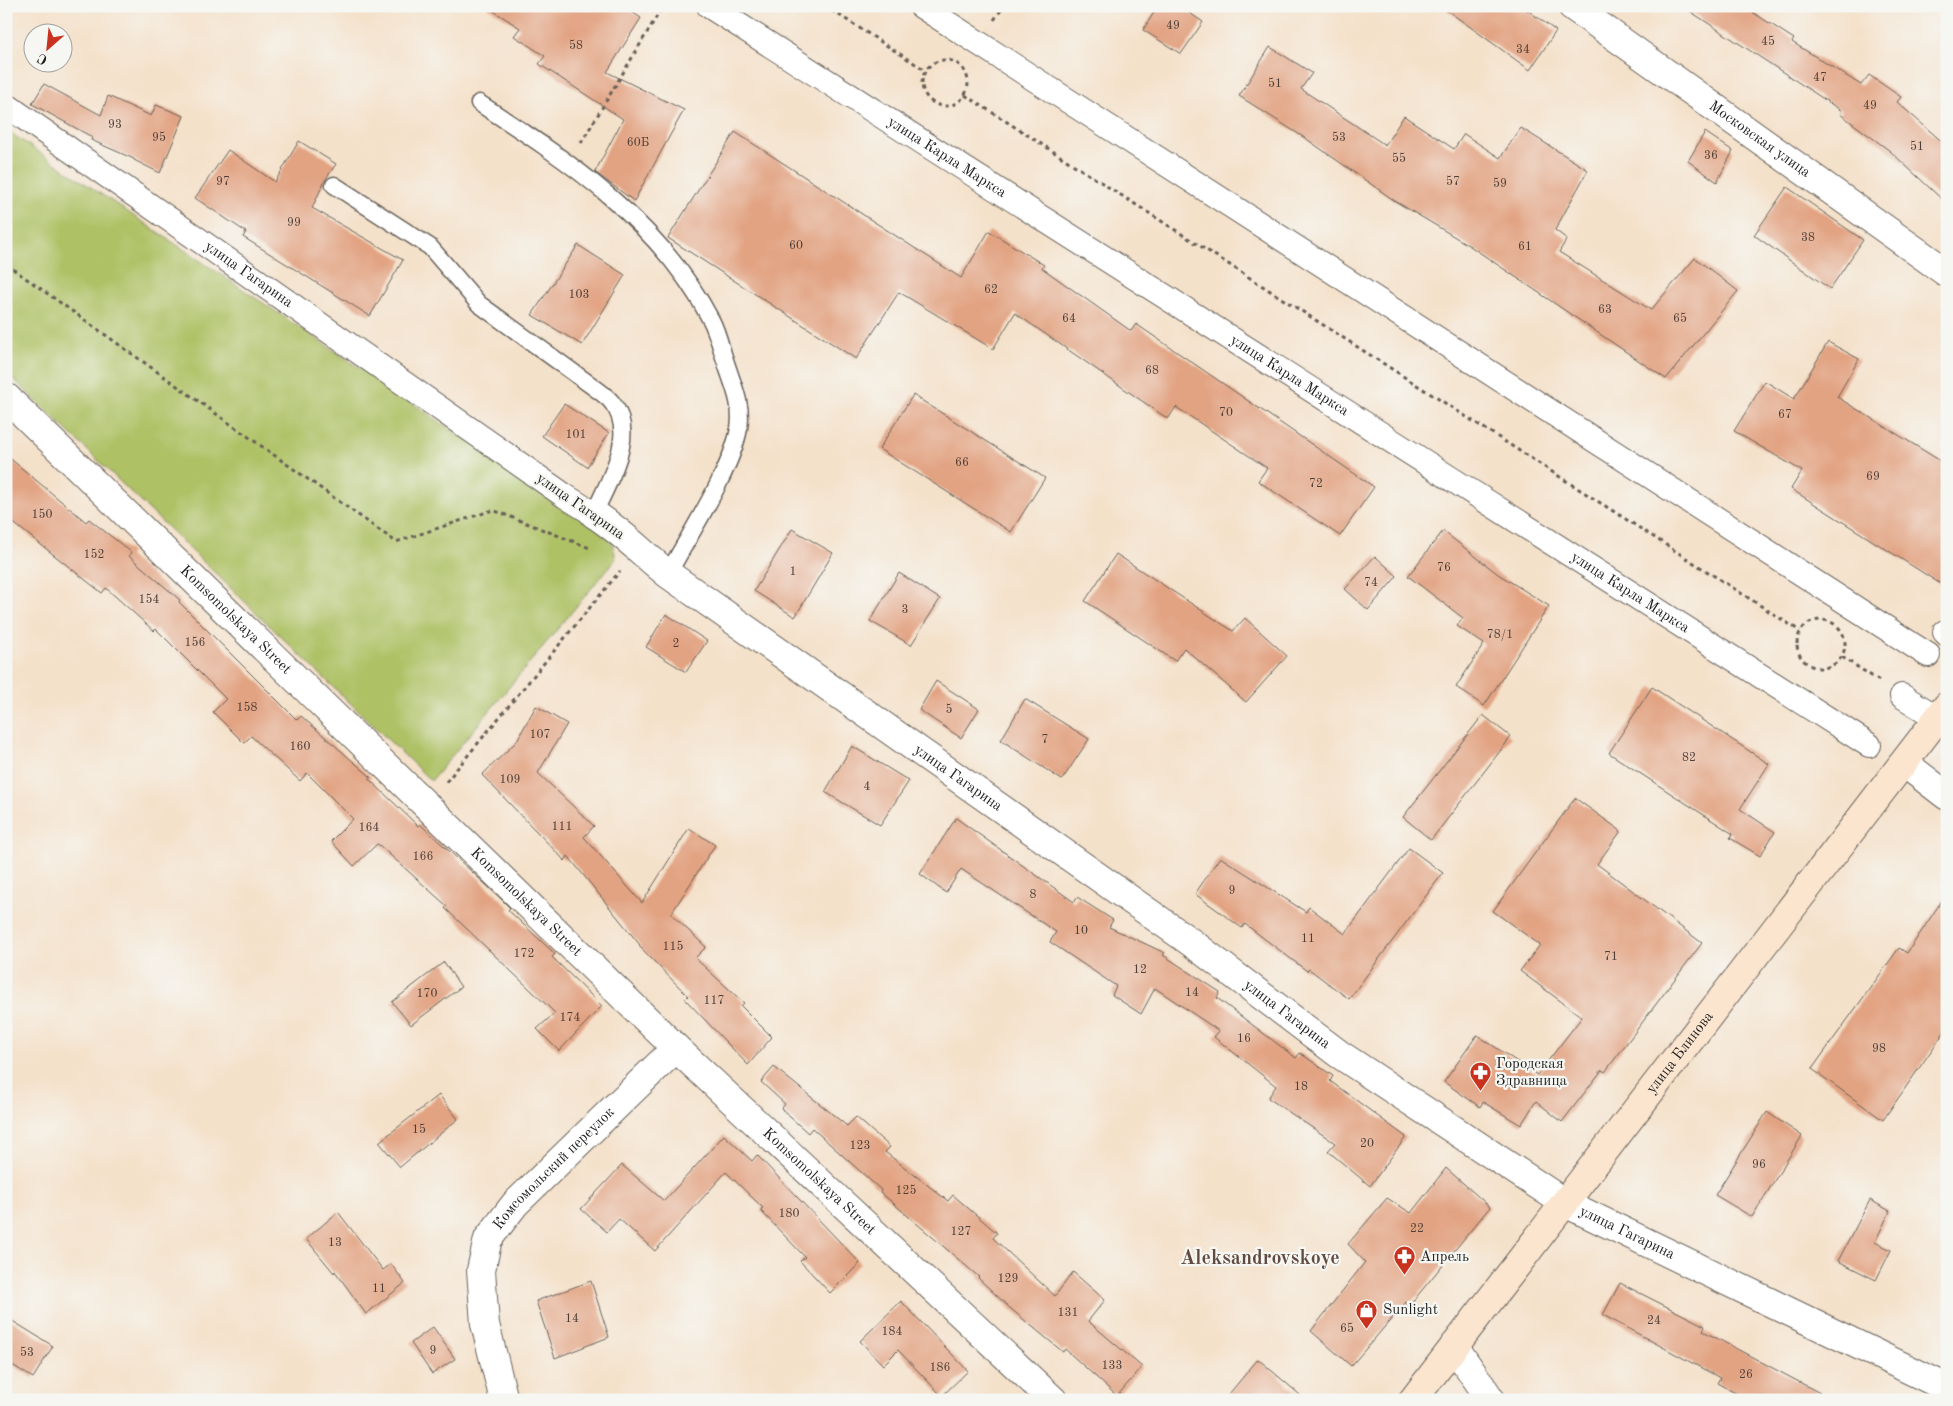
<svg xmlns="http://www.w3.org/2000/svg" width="1953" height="1406" font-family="'Old Standard TT',serif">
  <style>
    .green { fill: #aec165; stroke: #656e40 }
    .building { fill: #e2a382 }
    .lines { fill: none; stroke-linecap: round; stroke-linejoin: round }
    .service-casing { stroke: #686159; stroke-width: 19 }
    .pedestrian-casing { stroke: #686159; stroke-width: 26 }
    .minor-casing { stroke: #686159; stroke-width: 30 }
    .secondary-casing { stroke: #686159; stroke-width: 30 }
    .path { stroke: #686159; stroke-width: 3; stroke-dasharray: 4 4; stroke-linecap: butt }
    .service { stroke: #fff; stroke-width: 16 }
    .pedestrian { stroke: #fff; stroke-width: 24 }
    .minor { stroke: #fff; stroke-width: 28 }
    .secondary { stroke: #fbe5cf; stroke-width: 28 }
    .labels { text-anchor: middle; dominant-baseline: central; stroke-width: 4.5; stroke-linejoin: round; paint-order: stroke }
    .number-label { font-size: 12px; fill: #4e3e36 }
    .street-label { font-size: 15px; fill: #1c1c1c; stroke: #f6f6f2 }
    .poi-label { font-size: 15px; fill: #1c1c1c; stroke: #f6f6f2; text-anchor: start }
    .district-label { font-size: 20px; font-weight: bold; fill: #614b40; stroke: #f6f6f2 }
  </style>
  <rect width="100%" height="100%" fill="#f6f6f2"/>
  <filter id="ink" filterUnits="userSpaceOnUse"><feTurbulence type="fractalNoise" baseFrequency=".02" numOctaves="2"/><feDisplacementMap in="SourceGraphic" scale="10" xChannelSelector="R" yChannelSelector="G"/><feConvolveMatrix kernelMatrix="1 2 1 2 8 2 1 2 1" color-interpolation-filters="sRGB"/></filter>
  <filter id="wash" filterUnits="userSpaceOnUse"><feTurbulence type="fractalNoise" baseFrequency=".0096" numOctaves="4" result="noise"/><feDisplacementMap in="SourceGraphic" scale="20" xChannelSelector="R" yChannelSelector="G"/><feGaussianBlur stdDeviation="1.12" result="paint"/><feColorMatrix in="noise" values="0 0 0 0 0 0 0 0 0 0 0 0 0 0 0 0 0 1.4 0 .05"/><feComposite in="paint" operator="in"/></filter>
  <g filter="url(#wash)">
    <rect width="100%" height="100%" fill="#f4e1ca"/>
    <path class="green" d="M6 130 611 537 616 559 431 781 6 372Z"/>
    <g id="blocks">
      <path class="building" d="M486 6H623L641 18 607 72 684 110 634 201 595 172 623 119 539 64 545 56 514 36 520 28Z
        M1158 6H1179L1203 22 1181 54 1143 30Z
        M1441 6H1522L1556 31 1530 70Z
        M1682 6H1743L1794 39 1792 42 1861 85 1869 75 1901 97 1897 102 1947 146V204L1890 151 1840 114 1842 111Z
        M1270 47 1312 73 1301 89 1385 145 1404 116 1454 149 1464 134 1500 158 1521 128 1588 170 1555 230 1567 239 1559 252 1651 310 1695 258 1738 291 1666 379 1470 246 1395 201 1308 140 1239 96Z
        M44 84 101 115 108 96 151 116 156 105 184 116 160 173 134 160V159L91 140 92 137 32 104Z
        M735 132 961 278 989 231 1044 265 1042 268 1131 331 1136 324 1374 487 1340 536 1258 481 1267 468 1176 407 1168 419 1015 313 993 349 899 292 856 359 668 238Z
        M1705 132 1733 151 1717 182 1688 161Z
        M299 141 336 164 325 180 312 208 403 260 370 316 243 237 246 232 195 198 228 150 275 182Z
        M1787 187 1863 240 1830 289 1754 235Z
        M578 245 625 275 582 345 532 315Z
        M1828 342 1859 359 1837 397 1947 465V588L1791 489 1802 471 1734 431 1765 381 1794 399Z
        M913 395 1045 478 1011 532 879 449Z
        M564 404 609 433 587 467 542 436Z
        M6 455 86 522 89 519 131 552 129 556 180 600 179 602 297 720 301 716 371 777 369 779 418 826 420 824 498 896 510 908 508 910 555 954 552 957 602 1006 559 1051 537 1029 555 1013 445 908 447 906 379 845 377 844 354 866 331 841 353 819 307 773 300 781 251 736 244 743 213 712 226 699 156 629 154 631 106 588 102 593 6 517Z
        M792 529 833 553 795 617 754 591Z
        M1443 531 1498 574 1549 606 1484 706 1456 687 1484 644 1457 626 1463 618 1408 576Z
        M1116 554 1233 631 1245 618 1287 656 1246 702 1184 648 1175 661 1085 601Z
        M1375 556 1397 576 1368 610 1345 589Z
        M899 573 940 599 911 645 870 621Z
        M666 614 707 641 686 672 646 647Z
        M936 681 979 709 961 738 919 710Z
        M1652 687 1769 764 1740 809 1775 832 1760 856 1730 838 1733 834 1609 753Z
        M1025 699 1089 739 1062 780 1001 740Z
        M536 706 567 724 538 773 594 826 584 837 642 903 689 828 715 845 671 914 706 947 695 958 744 1003 741 1006 772 1037 748 1065 685 999 688 996 639 946 640 945 568 856 565 861 482 775 516 742Z
        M1483 715 1511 737 1431 840 1403 817Z
        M852 746 909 781 880 825 825 792Z
        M1575 798 1621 831 1597 864 1702 943 1605 1072 1602 1070 1562 1122 1536 1101 1521 1125 1483 1102 1480 1107 1444 1082 1477 1035 1537 1075 1582 1017 1520 971 1540 945 1493 911Z
        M956 818 1074 902 1077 897 1113 920 1109 927 1165 953 1163 955 1220 992 1217 998 1296 1058 1300 1053 1333 1076 1330 1081 1406 1137 1370 1186 1328 1151 1335 1143 1268 1098 1276 1086 1214 1037 1219 1031 1155 988 1141 1014 1112 995 1116 986 1050 942 1056 932 961 869 946 893 920 874Z
        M1409 848 1443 873 1349 999 1309 969 1307 971 1245 924 1242 928 1195 894 1220 857 1306 912 1309 907 1345 934Z
        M1947 893V1028L1883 1120 1812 1069 1899 948 1907 953Z
        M444 962 461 987 411 1025 392 1002Z
        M774 1067 847 1126 856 1117 890 1147 885 1152 948 1201 953 1195 997 1233 993 1238 1055 1296 1073 1272 1105 1300 1088 1321 1142 1367 1117 1396 1065 1349 1063 1352 1011 1309 978 1278 979 1277 880 1192 881 1190 812 1128 808 1133 781 1109 785 1104 761 1082Z
        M439 1095 458 1119 400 1167 379 1142Z
        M1767 1112 1802 1136 1752 1217 1715 1195Z
        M724 1135 752 1161 757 1155 860 1263 830 1293 800 1261 805 1257 760 1210 763 1208 726 1172 655 1251 619 1219 607 1232 581 1209 622 1165 664 1201Z
        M1446 1168 1490 1207 1409 1306 1406 1302 1351 1366 1311 1331 1365 1262 1348 1244 1387 1198 1411 1213Z
        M1870 1200 1890 1211 1875 1242 1891 1250 1876 1280 1838 1261Z
        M338 1212 383 1270 391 1264 405 1283 366 1314 335 1271 334 1273 306 1239Z
        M591 1281 609 1337 555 1358 536 1301Z
        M1620 1283 1705 1326 1703 1331 1833 1400H1748L1717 1383 1720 1378 1603 1315Z
        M901 1301 968 1371 942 1396 898 1350 883 1365 860 1341Z
        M6 1317 53 1346 33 1378 6 1361Z
        M433 1327 455 1359 432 1374 411 1343Z
        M1258 1359 1306 1400H1224Z"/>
    </g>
  </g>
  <g filter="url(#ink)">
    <use href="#blocks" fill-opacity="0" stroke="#686159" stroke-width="1"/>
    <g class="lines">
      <defs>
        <path id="service" d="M479 103C569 161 660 222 711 320 718 333 721 349 726 363 733 385 743 405 739 428 732 470 689 535 668 574
          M334 185 430 247 479 304 599 391C604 395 610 399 613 404 638 436 607 483 594 514"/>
        <g id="pedestrian">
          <path id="s1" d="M709 6 1869 745"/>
          <path d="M921 6 1928 655"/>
          <path id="s2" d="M6 105 565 496 594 514"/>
          <path d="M1945 632 1947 634"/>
          <path d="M1902 696 1947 724"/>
        </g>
        <g id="minor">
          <path id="s3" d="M1572 6 1947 273"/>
          <path id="s4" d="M6 397 676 1048 1053 1400"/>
          <path id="s5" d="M594 514C621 531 643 554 668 574L1192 943 1339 1054 1565 1203 1947 1388"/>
          <path d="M1904 763 1947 796"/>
          <path d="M1454 1346 1491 1400"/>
          <path id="s6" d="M504 1400 485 1324 481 1270 488 1239 515 1204 676 1048"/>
        </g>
        <g id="secondary">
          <path id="s7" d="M1413 1400 1947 706"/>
        </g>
      </defs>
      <use href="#service" class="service-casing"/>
      <use href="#pedestrian" class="pedestrian-casing"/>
      <use href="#minor" class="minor-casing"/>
      <use href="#secondary" class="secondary-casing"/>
      <path class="path" d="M825 6 925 70
        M994 20 1004 6
        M922 83a23 23 0 1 1 46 0a23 23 0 1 1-46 0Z
        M965 95 1800 631
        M581 143 663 6
        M6 264 396 542 493 510 590 548
        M1797 644a24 24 0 1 1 48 0a24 24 0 1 1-48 0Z
        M1842 657 1881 682
        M446 782 620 571"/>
      <use href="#service" class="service"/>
      <use href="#pedestrian" class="pedestrian"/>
      <use href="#minor" class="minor"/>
      <use href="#secondary" class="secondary"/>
    </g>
  </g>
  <defs>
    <symbol id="pharmacy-pin" viewBox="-11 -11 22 30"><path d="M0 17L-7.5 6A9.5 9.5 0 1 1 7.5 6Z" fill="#c8321e" stroke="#f6f6f2"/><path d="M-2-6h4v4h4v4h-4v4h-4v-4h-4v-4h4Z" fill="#fff"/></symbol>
    <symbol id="shop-pin" viewBox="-11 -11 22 30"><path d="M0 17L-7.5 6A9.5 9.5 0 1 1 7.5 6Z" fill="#c8321e" stroke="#f6f6f2"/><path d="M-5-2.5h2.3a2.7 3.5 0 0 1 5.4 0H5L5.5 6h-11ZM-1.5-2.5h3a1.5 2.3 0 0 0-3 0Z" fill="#fff"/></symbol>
  </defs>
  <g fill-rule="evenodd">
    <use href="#pharmacy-pin" x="1468" y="1060" width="25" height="34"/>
    <use href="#pharmacy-pin" x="1392" y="1244" width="25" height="34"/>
    <use href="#shop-pin" x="1354" y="1298" width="25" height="34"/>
  </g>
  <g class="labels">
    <g class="number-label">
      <text x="1173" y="26">49</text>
      <text x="1768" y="42">45</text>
      <text x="576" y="46">58</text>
      <text x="1523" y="50">34</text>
      <text x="1820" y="78">47</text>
      <text x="1275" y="84">51</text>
      <text x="1870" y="106">49</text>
      <text x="115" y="125">93</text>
      <text x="159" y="138">95</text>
      <text x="1339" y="138">53</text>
      <text x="638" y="143">60Б</text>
      <text x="1917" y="147">51</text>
      <text x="1711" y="156">36</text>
      <text x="1399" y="159">55</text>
      <text x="223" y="182">97</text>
      <text x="1453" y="182">57</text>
      <text x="1500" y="184">59</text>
      <text x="294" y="223">99</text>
      <text x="1808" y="238">38</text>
      <text x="796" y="246">60</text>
      <text x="1525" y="247">61</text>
      <text x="991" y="290">62</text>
      <text x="579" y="295">103</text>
      <text x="1605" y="310">63</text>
      <text x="1069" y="319">64</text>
      <text x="1680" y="319">65</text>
      <text x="1152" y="371">68</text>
      <text x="1226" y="413">70</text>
      <text x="1785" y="415">67</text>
      <text x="576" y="435">101</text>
      <text x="962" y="463">66</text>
      <text x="1873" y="477">69</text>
      <text x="1316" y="484">72</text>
      <text x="42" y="515">150</text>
      <text x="94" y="555">152</text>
      <text x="1444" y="568">76</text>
      <text x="793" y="572">1</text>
      <text x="1371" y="583">74</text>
      <text x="149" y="600">154</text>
      <text x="905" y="610">3</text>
      <text x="1500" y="635">78/1</text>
      <text x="195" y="643">156</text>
      <text x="676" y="644">2</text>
      <text x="247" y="708">158</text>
      <text x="949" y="710">5</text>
      <text x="540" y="735">107</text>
      <text x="1045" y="740">7</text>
      <text x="300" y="747">160</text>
      <text x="1689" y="758">82</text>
      <text x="510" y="780">109</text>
      <text x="867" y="787">4</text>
      <text x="562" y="827">111</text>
      <text x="369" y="828">164</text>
      <text x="423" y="857">166</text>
      <text x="1232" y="891">9</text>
      <text x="1033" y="895">8</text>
      <text x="1081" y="931">10</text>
      <text x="1308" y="939">11</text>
      <text x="673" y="947">115</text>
      <text x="524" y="954">172</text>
      <text x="1611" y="957">71</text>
      <text x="1140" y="970">12</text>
      <text x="1192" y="993">14</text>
      <text x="427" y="994">170</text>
      <text x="714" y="1001">117</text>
      <text x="570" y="1018">174</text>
      <text x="1244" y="1039">16</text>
      <text x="1879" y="1049">98</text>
      <text x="1301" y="1087">18</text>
      <text x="419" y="1130">15</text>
      <text x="1367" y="1144">20</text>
      <text x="860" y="1146">123</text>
      <text x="1759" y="1165">96</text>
      <text x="906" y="1191">125</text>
      <text x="789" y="1214">180</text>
      <text x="1417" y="1229">22</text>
      <text x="961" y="1232">127</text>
      <text x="335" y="1243">13</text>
      <text x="1008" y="1279">129</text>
      <text x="379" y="1289">11</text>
      <text x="1068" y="1313">131</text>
      <text x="572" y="1319">14</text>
      <text x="1654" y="1321">24</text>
      <text x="1347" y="1329">65</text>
      <text x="892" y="1332">184</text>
      <text x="433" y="1351">9</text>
      <text x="27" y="1353">53</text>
      <text x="1112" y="1366">133</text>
      <text x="940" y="1368">186</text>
      <text x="1746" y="1375">26</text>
    </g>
    <g class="street-label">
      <text stroke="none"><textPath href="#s3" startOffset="230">Московская улица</textPath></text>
      <text stroke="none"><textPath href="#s1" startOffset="282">улица Карла Маркса</textPath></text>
      <text stroke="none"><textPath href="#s2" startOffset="296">улица Гагарина</textPath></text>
      <text stroke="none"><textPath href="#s1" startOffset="688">улица Карла Маркса</textPath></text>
      <text transform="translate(580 507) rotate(35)">улица Гагарина</text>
      <text stroke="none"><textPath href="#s1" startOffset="1092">улица Карла Маркса</textPath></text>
      <text stroke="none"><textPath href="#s4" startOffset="320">Komsomolskaya Street</textPath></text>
      <text stroke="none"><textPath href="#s5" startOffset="450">улица Гагарина</textPath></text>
      <text stroke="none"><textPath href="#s4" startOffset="725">Komsomolskaya Street</textPath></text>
      <text stroke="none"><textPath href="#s5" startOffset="855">улица Гагарина</textPath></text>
      <text stroke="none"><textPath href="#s7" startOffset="438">улица Блинова</textPath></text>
      <text stroke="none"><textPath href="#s6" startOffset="261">Комсомольский переулок</textPath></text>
      <text stroke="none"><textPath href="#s4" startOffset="1130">Komsomolskaya Street</textPath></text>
      <text stroke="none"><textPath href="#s5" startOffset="1260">улица Гагарина</textPath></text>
    </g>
    <g class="poi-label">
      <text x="1496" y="1064">Городская<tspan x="1496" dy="17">Здравница</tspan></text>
      <text x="1420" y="1257">Апрель</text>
      <text x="1383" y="1310">Sunlight</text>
    </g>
    <g class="district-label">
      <text x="1260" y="1259">Aleksandrovskoye</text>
    </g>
  </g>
  <rect width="1953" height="1406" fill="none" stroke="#f6f6f2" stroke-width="25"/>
  <g transform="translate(48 48) rotate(207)"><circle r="24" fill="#f6f6f2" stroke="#9f9f9c"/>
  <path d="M0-4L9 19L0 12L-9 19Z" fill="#c8321e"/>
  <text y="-8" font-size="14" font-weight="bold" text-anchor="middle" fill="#1c1c1c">С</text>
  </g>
</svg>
